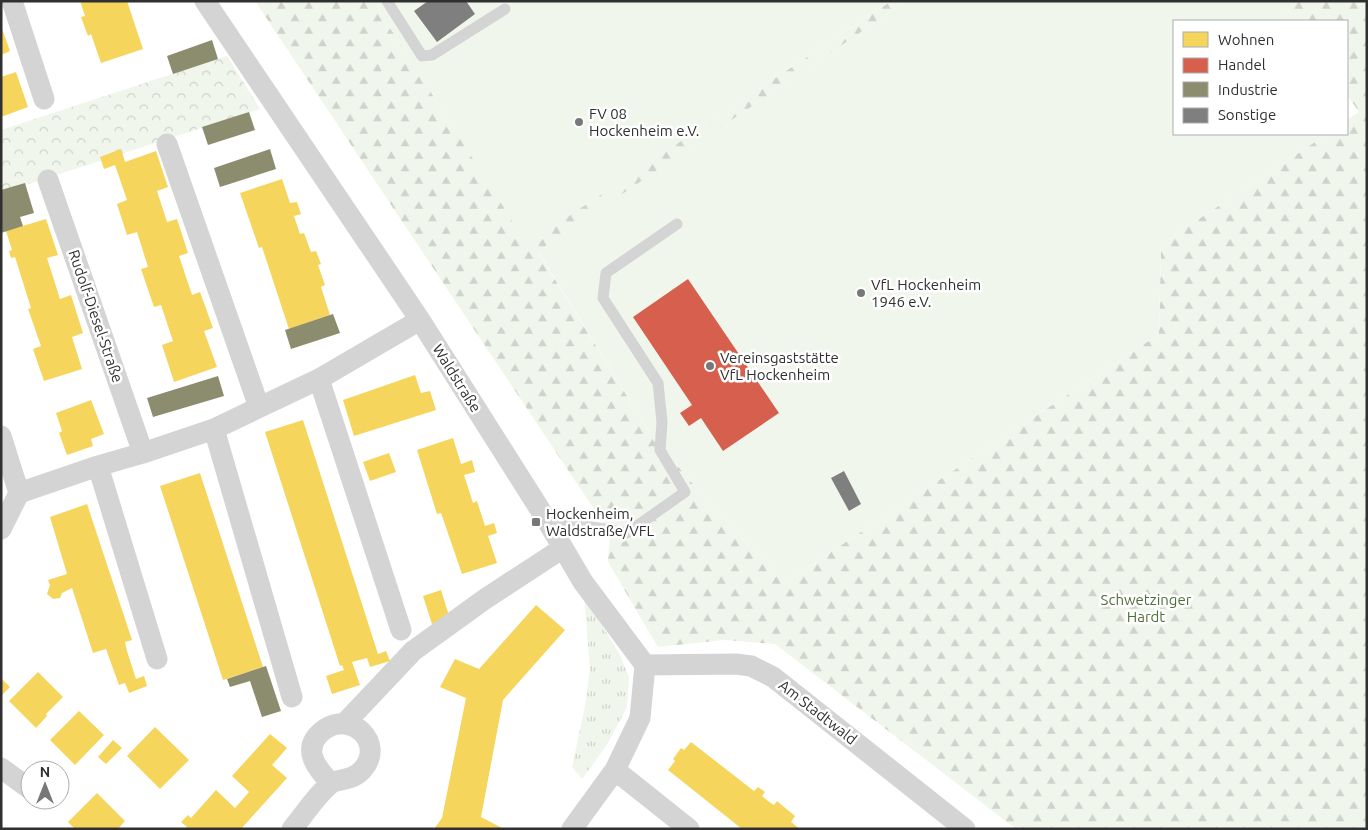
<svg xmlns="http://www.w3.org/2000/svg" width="1368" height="830" font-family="Ubuntu,sans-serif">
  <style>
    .grass { fill: url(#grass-tufts) }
    .forest { fill: url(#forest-firs) }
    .park { fill: url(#park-crowns) }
    .pitch { fill: #f1f6ec }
    .homes { fill: #f6d55c }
    .shops { fill: #d6604d }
    .industry { fill: #8c8c6e }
    .building { fill: #7f7f7f }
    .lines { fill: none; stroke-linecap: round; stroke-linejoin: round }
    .lane { stroke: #d4d4d4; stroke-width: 11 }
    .street { stroke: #d4d4d4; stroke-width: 21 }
    .poi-dot { fill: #787878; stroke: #fff; stroke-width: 2 }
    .labels { text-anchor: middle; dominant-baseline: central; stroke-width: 5; stroke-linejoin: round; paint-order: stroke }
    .poi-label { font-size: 15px; fill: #303030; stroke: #fff; text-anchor: start }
    .street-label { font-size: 15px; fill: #303030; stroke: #fff }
    .park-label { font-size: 15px; fill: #517039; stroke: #fff }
  </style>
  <defs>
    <pattern id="grass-tufts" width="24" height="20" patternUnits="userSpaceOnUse" patternTransform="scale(1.25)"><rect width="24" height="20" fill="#f1f6ec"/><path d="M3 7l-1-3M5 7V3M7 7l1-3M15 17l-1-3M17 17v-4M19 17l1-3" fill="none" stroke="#cfd3cb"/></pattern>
    <pattern id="forest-firs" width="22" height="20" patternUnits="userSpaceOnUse" patternTransform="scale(1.25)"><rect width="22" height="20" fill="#f1f6ec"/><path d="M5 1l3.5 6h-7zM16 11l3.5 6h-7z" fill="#cfd3cb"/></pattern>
    <pattern id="park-crowns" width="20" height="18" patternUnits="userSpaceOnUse" patternTransform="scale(1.25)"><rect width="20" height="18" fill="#f1f6ec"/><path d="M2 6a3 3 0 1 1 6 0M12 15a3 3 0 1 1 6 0" fill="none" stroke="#cfd3cb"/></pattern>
  </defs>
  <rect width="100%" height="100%" fill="#fff"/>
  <path class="grass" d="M584 595 620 655 629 677 627 707 607 745 582 779 572 767 585 706 590 669Z"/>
  <path class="forest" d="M255 1H373L527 243 891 1H907L538 252 651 435 714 508 784 583 1159 334 1161 244 1327 134H1347V120L1359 112 1347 95V21H1295L1281 1H1367V829H1016L775 644 724 640 658 647 608 562 610 533Z"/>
  <path class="park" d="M227 56 260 109 1 193V130Z"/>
  <path class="pitch" d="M373 1H891L527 244Z
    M907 1H1281L1295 21H1174V134H1327L1161 244 1159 334 784 583 714 508 651 435 538 251Z"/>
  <path class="homes" d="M80 1H127L143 49 101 63 91 34 88 36 81 17 85 16Z
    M1 26 10 51 1 55Z
    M16 72 28 107 1 117V77Z
    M121 149 125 162 156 151 168 187 157 191 167 222 177 219 188 253 179 256 192 295 200 292 213 328 204 331 217 367 174 382 162 345 173 341 161 305 154 307 141 269 148 267 137 232 127 235 117 204 127 200 115 165 104 169 100 157Z
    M282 179 290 203 297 202 301 214 294 216 300 234 304 233 311 252 316 251 321 264 318 265 325 285 321 287 330 315 289 329 262 247 259 248 240 193Z
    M46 219 58 255 47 258 60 299 71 295 83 333 72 337 82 369 44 381 33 349 41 346 28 309 31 308 15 257 11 258 9 251 12 250 6 231Z
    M415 375 421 393 430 391 436 410 354 436 343 400Z
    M91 400 104 434 91 439 93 446 67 455 59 433 62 431 56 413Z
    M303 420 378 654 386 651 390 661 370 667 367 658 352 662 360 685 332 694 326 676 344 670 342 665 340 666 265 432Z
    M453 438 461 464 472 460 475 472 464 475 473 503 477 501 485 526 494 523 497 533 488 536 497 563 462 574 441 513 437 514 417 450Z
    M389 453 396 472 370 481 363 462Z
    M200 473 263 667 223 680 160 486Z
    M87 504 132 640 125 642 127 651 136 679 144 676 147 686 129 693 125 683 119 685 106 649 93 653 72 588 62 593 60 598 53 599 47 594 50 585 48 580 67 574 50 517Z
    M441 590 450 619 432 624 423 596Z
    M536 605 565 630 503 700 481 817 504 829H434L442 818 466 698 440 687 455 659 479 669Z
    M38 672 63 697 46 714 47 716 36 728 9 701Z
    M1 678 10 687 1 696Z
    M79 711 104 735 75 765 50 740Z
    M155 727 189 760 160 789 127 756Z
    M270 734 287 748 272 765 287 778 241 829H185L187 827 181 822 188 815 191 818 216 790 235 808 249 792 232 776Z
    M113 740 122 748 106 764 98 757Z
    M691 742 754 791 758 787 765 792 762 796 768 801 774 805 777 801 784 807 795 816 791 822 800 829H742L668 770 675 761 673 759 681 748 684 750Z
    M97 793 125 821 118 829H75L68 822Z"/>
  <path class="shops" d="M688 279 779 413 723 451 701 418 689 426 680 413 692 405 633 317Z"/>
  <path class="industry" d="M212 40 218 59 173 74 167 56Z
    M249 112 255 130 208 145 202 127Z
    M270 149 276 169 220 187 214 168Z
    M25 183 34 213 20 217 23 226 1 233V190Z
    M333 314 340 333 291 349 285 330Z
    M218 376 224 396 153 417 147 398Z
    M266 666 281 711 262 717 250 681 230 687 227 679Z"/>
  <path class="building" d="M428 1H466L475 14 437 42 414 11Z
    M844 471 861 504 849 511 831 478Z"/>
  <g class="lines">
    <path class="lane" d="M387 1 422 56 432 55 505 9
      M546 519 627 533 685 492 660 450 662 422 658 383 603 298 606 273 677 224"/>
    <path class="street" d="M12 1 44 99
      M205 1 420 320 546 519 583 582 645 665 640 718 615 770 572 829
      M167 144 259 407
      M48 180 143 453
      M319 379 401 630
      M214 429 292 697
      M1 436 19 493
      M98 466 157 659
      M1 529 19 493 98 466 143 453 214 429 319 379 420 320
      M645 665 736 664 751 666 773 677 965 829
      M345 723 413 651 485 599 563 548
      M1 768 30 789
      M615 770 689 829
      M292 829C304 815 315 797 329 785 338 777 351 783 363 769 385 743 352 711 325 729 300 747 315 767 331 783"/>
  </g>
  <g class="poi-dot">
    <circle cx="579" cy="122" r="5"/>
    <circle cx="861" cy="293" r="5"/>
    <circle cx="710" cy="366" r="5"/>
    <rect x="531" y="517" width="10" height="10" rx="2.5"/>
  </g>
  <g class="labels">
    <g class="poi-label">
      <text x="589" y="113">FV 08<tspan x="589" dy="17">Hockenheim e.V.</tspan></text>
      <text x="871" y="284">VfL Hockenheim<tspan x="871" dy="17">1946 e.V.</tspan></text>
      <text x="720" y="357">Vereinsgaststätte<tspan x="720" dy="17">VfL Hockenheim</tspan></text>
      <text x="546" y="513">Hockenheim,<tspan x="546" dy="17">Waldstraße/VFL</tspan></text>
    </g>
    <g class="street-label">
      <text transform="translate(96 316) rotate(71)">Rudolf-Diesel-Straße</text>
      <text transform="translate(457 378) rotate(58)">Waldstraße</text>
      <text transform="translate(818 712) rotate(38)">Am Stadtwald</text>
    </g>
    <g class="park-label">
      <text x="1146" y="599">Schwetzinger<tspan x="1146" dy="17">Hardt</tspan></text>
    </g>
  </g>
  <rect width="1368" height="830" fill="none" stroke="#303030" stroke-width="5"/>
  <rect x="1173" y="20" width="175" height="115" fill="#ffffff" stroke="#acacac"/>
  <rect x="1183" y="32" width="25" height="15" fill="#f6d55c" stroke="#acacac"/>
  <text x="1218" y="45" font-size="15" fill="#303030">Wohnen</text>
  <rect x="1183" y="58" width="25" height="15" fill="#d6604d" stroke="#acacac"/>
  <text x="1218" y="70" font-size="15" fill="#303030">Handel</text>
  <rect x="1183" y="82" width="25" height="15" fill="#8c8c6e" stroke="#acacac"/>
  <text x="1218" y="95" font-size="15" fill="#303030">Industrie</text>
  <rect x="1183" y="108" width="25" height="15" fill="#7f7f7f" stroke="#acacac"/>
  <text x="1218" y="120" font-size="15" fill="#303030">Sonstige</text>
  <g transform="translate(45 785)"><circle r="24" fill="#ffffff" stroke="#acacac"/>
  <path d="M0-4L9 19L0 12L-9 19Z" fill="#787878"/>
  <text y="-8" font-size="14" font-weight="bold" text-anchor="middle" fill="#303030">N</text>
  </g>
</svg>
